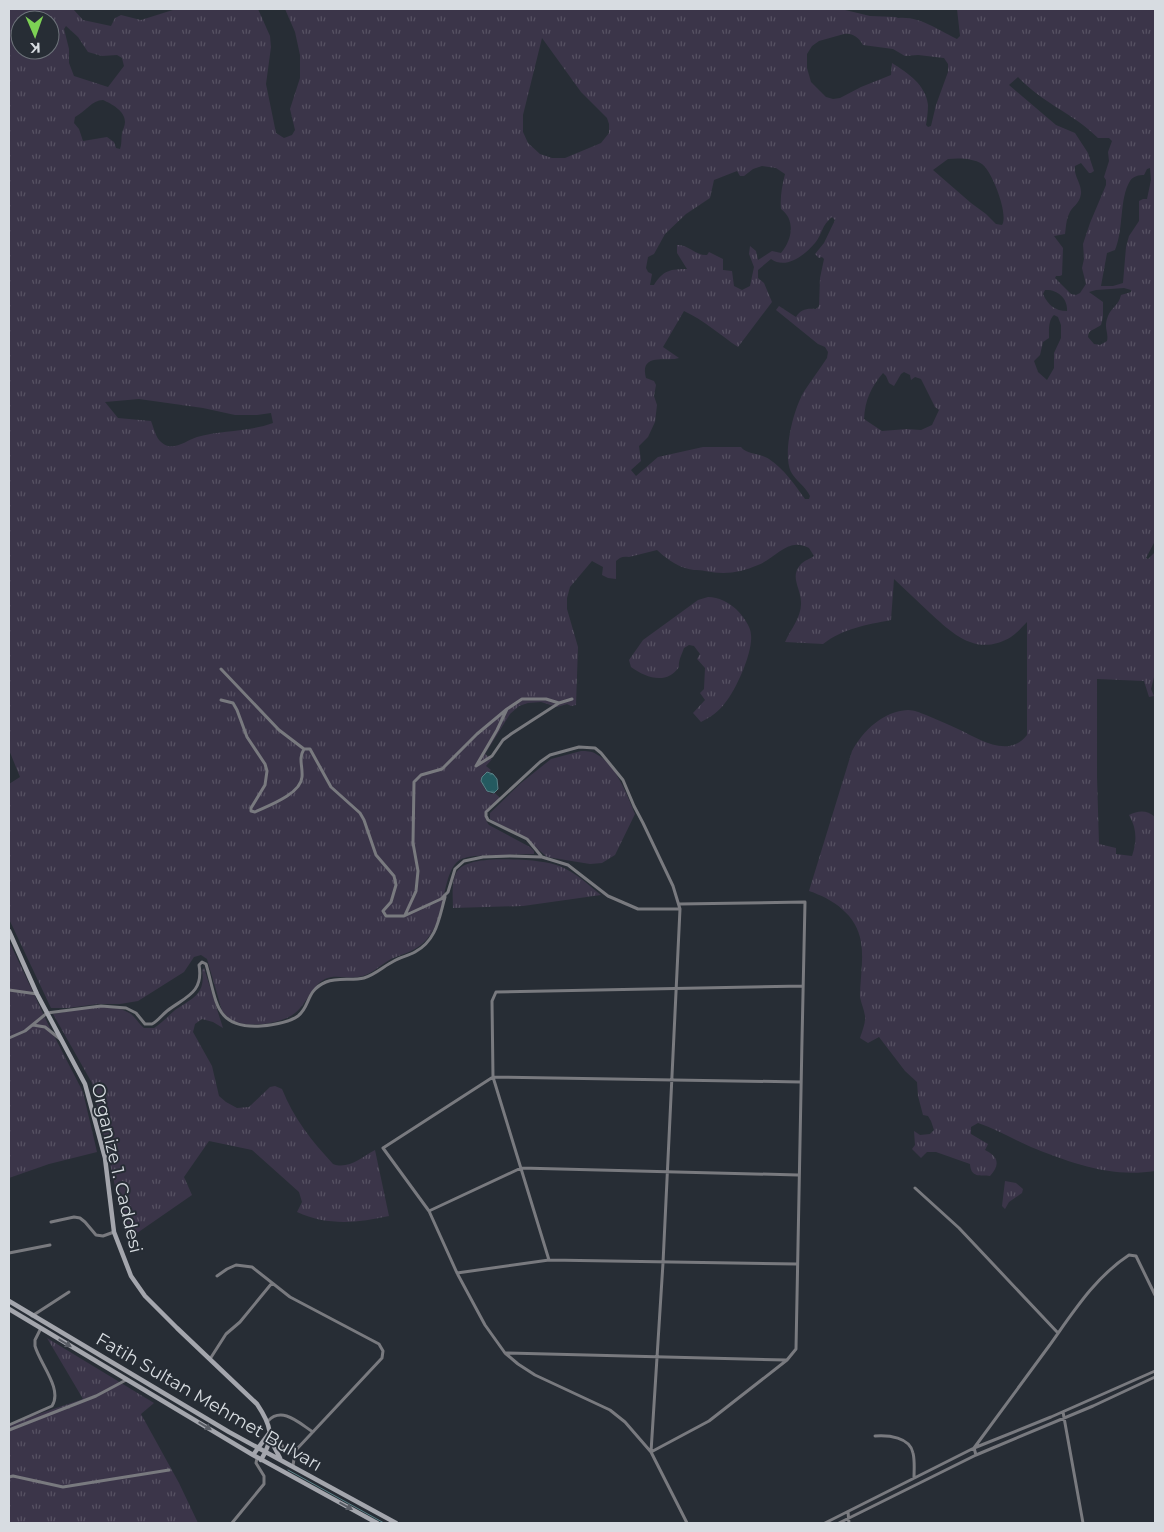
<svg xmlns="http://www.w3.org/2000/svg" width="1164" height="1532" font-family="Montserrat,sans-serif">
  <style>
    .grass { fill: url(#grass-tufts); fill-rule: evenodd }
    .water { fill: url(#water-ripples); stroke: #5a8187 }
    .lines { fill: none; stroke-linecap: round; stroke-linejoin: round }
    .stream { stroke: #5a8187; stroke-width: 1 }
    .street { stroke: #797a7f; stroke-width: 3 }
    .secondary { stroke: #a4a6ad; stroke-width: 4.5 }
    .oneway { fill: #595d65 }
    .labels { text-anchor: middle; dominant-baseline: central; stroke-width: 4; stroke-linejoin: round; paint-order: stroke }
    .street-label { font-size: 18px; fill: #d7dce1; stroke: #272d35 }
  </style>
  <defs>
    <pattern id="grass-tufts" width="24" height="20" patternUnits="userSpaceOnUse" patternTransform="scale(1.25)"><rect width="24" height="20" fill="#3b3549"/><path d="M3 7l-1-3M5 7V3M7 7l1-3M15 17l-1-3M17 17v-4M19 17l1-3" fill="none" stroke="#575263"/></pattern>
    <pattern id="water-ripples" width="26" height="14" patternUnits="userSpaceOnUse" patternTransform="scale(1.25)"><rect width="26" height="14" fill="#245a60"/><path d="M2 4q2-2 4 0t4 0M15 11q2-2 4 0t4 0" fill="none" stroke="#437176"/></pattern>
  </defs>
  <rect width="100%" height="100%" fill="#272d35"/>
  <path class="grass" d="M9 9H73L83 20 111 26 115 18 121 15 141 20 176 9H258L270 36 271 47 266 84 276 133 284 138 292 135 295 130 290 109 300 78V55L295 32 285 9H841L870 16 896 17 898 18C921 16 937 30 957 39L960 36 957 9H1155V541L1146 558 1148 559 1155 552V673L1151 689 1154 696 1149 697 1144 681 1097 679V777L1099 844 1116 848V854L1132 856C1137 841 1137 829 1129 815 1139 810 1147 810 1155 817V1171C1111 1178 1071 1163 1031 1147 1013 1139 996 1129 978 1123L971 1127V1134L988 1144 985 1150C999 1157 1000 1165 990 1176 980 1175 971 1178 970 1164L936 1152H927L921 1158 912 1149 915 1145 914 1131 920 1135 930 1134 934 1130 931 1121 928 1116 923 1115 918 1096 917 1082 905 1071 879 1037 868 1043 860 1038C862 1032 866 1022 865 1016 864 1009 861 1003 860 997 860 979 864 960 861 942 857 915 833 899 809 891L852 751C863 731 883 711 908 710 914 710 921 713 926 715 937 720 948 724 958 729 979 739 1008 759 1027 735V622C1022 627 1017 633 1011 637 977 657 954 635 930 613 918 602 906 590 894 579L891 620C866 625 844 628 823 644L785 642C791 629 802 616 801 602 801 588 789 577 801 564 805 560 810 559 814 556L809 548C787 537 777 558 758 565 740 573 724 575 705 571 702 570 698 570 694 570 679 568 668 560 657 550L629 557C623 556 620 557 616 561V579L608 578 602 575 603 567 592 561 570 587 567 598V609L578 647 576 705 571 706 567 704 557 707 541 702 528 703 519 706 510 714 485 754 492 759 486 766 491 770 481 781 485 789 491 794 495 793 500 798C491 806 479 813 489 825L530 847 534 851V854L474 856C468 857 461 858 457 862 442 876 445 920 427 939 417 951 405 953 391 959 380 965 372 975 358 977 347 979 335 974 325 979 311 986 307 1004 295 1013 282 1024 249 1028 233 1021 228 1019 226 1015 222 1011L207 959 201 955 194 957 184 972 138 1001 120 1004H98L68 1008H51L9 919V784L20 777 9 750ZM20 20H50V50H20ZM66 26 78 37 88 52 102 56 117 55 122 58 124 66 108 87 74 76 69 63V49L64 29ZM844 34C853 33 858 37 863 45L893 49 905 56 918 55 944 58 948 64V72L936 105 931 126 928 127 926 125C927 119 928 111 928 105 926 85 908 73 892 63L891 75 861 87 840 98 833 99 826 97 811 82 807 68V54L812 46 819 41ZM542 38 581 92 607 118 609 124V133L601 143 565 158H552L540 154 528 143 523 132V115ZM1018 77C1041 102 1074 114 1098 138H1109L1112 141 1108 152 1109 161 1104 177 1106 180V185L1090 223 1083 244 1084 259 1082 268 1086 284 1080 293 1076 295 1071 294 1055 278 1056 276H1060L1062 275 1063 248 1054 236 1065 234C1066 228 1066 220 1069 214 1072 206 1079 205 1081 194 1082 184 1073 175 1075 166L1081 163 1089 173H1091L1094 171 1088 153 1075 133 1056 125 1009 85ZM103 100C112 104 125 111 125 122 125 126 123 129 122 133 121 139 122 144 120 149L116 148 114 142 107 137 83 141 79 129 74 123 75 117C85 112 92 100 103 100ZM948 159C958 158 973 158 982 164 992 171 1009 215 1002 225L996 224 986 214 971 203 933 170ZM762 166 776 168 785 174C782 186 780 197 781 209 796 220 792 240 781 253L772 251 758 260 756 251 750 246 749 254 754 267 750 286 742 290 734 286 732 271 723 270V259L709 252 707 255C696 256 688 244 677 245V253L687 269C671 269 663 270 654 285H650L652 274 648 272 646 268 648 257 654 254 665 234 686 214 710 198 714 180 737 171 740 176H744L753 169ZM1150 168 1151 180 1147 199H1143L1139 201V221L1129 236 1126 247 1123 283 1113 286H1101L1107 253 1115 250C1124 229 1119 199 1130 181 1133 176 1139 175 1144 175L1147 169ZM832 217 835 220 824 243 815 254 819 258 822 257 824 259 820 278 819 306 816 309C807 308 801 309 796 317L779 306 776 310 818 344 825 347 828 352 827 358C820 369 812 379 805 390 794 407 782 453 791 472 796 481 806 487 810 496L809 499H805C795 485 784 469 769 459 761 453 747 455 741 447H703L658 457 636 476 631 470 641 461 639 446 648 437 655 422 657 405 654 396 656 385 654 381 646 378C639 352 667 362 679 358L663 347 684 311C704 320 720 335 738 347L772 302 764 283 758 278V270L771 259C786 270 805 255 815 243 823 233 821 226 832 217ZM1124 288 1131 290V292L1121 295C1119 305 1111 308 1108 316 1103 329 1109 331 1107 341L1100 345 1094 344 1088 337C1088 329 1095 330 1101 325L1103 317V302L1089 292 1096 290ZM1045 290C1057 289 1068 298 1067 311 1055 311 1048 305 1043 294ZM1054 315 1058 317 1061 325V338L1054 353V368L1047 380 1038 372 1034 361 1040 355 1043 342 1049 338C1049 331 1048 320 1054 315ZM904 372 910 375 911 380 915 377 921 379 935 407 939 410 932 425 921 430 907 429 882 431 864 419C865 400 871 387 883 373L886 376 889 383 894 386 901 374ZM139 399 203 408 235 415H257L271 413 273 423C249 432 222 430 197 437 188 440 178 448 168 446 156 442 155 431 151 421L118 418 105 402Z
    M708 597C719 597 728 602 736 609 742 615 751 626 751 635 753 652 736 690 725 703 719 711 711 717 701 722L693 713 705 700 700 693 704 689 705 668 697 659 700 654 694 646 689 645 684 648C682 654 678 661 679 667 667 685 646 678 631 667L629 660 643 640 698 600Z
    M581 751C586 751 592 751 596 754 616 764 627 795 635 814L615 855 602 863 590 864 547 857 525 838 490 819V813L521 783 551 759Z
    M526 860C565 863 572 871 601 895L523 906 453 908C453 897 451 883 456 873 464 856 509 859 526 860Z
    M9 941 48 1024 83 1092 97 1152 49 1164 9 1178Z
    M204 968 223 1028 213 1022 202 1019 195 1024 193 1032 212 1066 219 1096 226 1102 237 1108 249 1107 270 1087 275 1086 282 1089C294 1119 311 1140 333 1164 348 1170 362 1157 375 1150L389 1216C358 1223 327 1226 297 1212L302 1202 299 1192 252 1150 209 1141 184 1177 192 1195 127 1240 92 1083 53 1014C76 1011 110 1000 131 1014 136 1018 139 1024 144 1028H154C162 1023 168 1016 175 1010 192 998 206 995 202 970Z
    M1005 1181 1016 1183 1023 1189 1022 1193 1009 1202 1005 1209 1002 1206Z
    M47 1338 154 1403 141 1414 179 1483 198 1523H9V1424L83 1399Z"/>
  <path class="water" d="M487 772 493 774 497 779 498 789 494 793 487 791 481 781 482 777Z"/>
  <g class="lines">
    <path class="stream" d="M288 1470 384 1523"/>
    <path class="street" d="M221 669 279 730 304 749
      M221 700 233 703 237 710 247 737 265 764 267 771 265 785 251 808V811L255 812C268 806 301 794 302 777 303 766 298 759 304 749H310L331 787 360 813 364 820 376 855 394 876 396 885 391 902 383 911 386 916H404L441 899 448 892 455 869 464 861 483 857 510 856 542 857 568 865 608 896 638 909H680
      M476 766 497 730 507 709 522 699H546L559 703
      M476 766 492 756 503 740 511 734 559 703 572 699
      M542 857 527 839 488 820 486 816V812L540 762 550 755 579 747 595 748 601 753 623 780 634 806 643 823 673 886 680 909 663 1263 651 1452 687 1523
      M679 904 805 902C802 1051 798 1200 796 1349L787 1360 709 1421 651 1452 625 1422 610 1410 535 1375 518 1364 505 1353 485 1325 457 1273 429 1211 383 1148 493 1077 801 1082
      M405 915 416 891 418 871 413 843 414 782 421 775 442 769 477 734 507 709
      M9 990 37 994
      M33 1025 45 1027 60 1039
      M9 1038 25 1031 47 1013 101 1006 126 1008 136 1013 145 1024H152C158 1021 162 1015 167 1011 185 997 204 993 199 965L202 962 206 964C217 1001 214 1029 261 1026 273 1025 288 1023 298 1016 311 1006 305 991 326 982 338 977 352 981 364 978 375 975 384 966 394 961 400 957 408 956 415 952 437 940 439 918 445 897
      M915 1188 959 1228 1058 1333
      M429 1211 521 1168 798 1175
      M51 1222 74 1217 80 1218 85 1222 96 1235 103 1236 114 1232
      M9 1253 50 1245
      M549 1260 493 1077 492 1001 496 992 803 986
      M457 1273 549 1260 797 1264
      M217 1276 227 1269 236 1265 252 1267 290 1297 379 1344 383 1351 382 1358 295 1451 293 1466
      M32 1316 69 1292
      M505 1353 786 1360
      M210 1359 226 1334 240 1322 272 1283
      M1063 1412 1083 1523
      M268 1421C282 1406 299 1423 313 1432
      M9 1425 52 1406C63 1389 40 1364 35 1346V1340L41 1328
      M9 1430 96 1396 126 1380
      M270 1431 276 1434 285 1451 290 1453 294 1451
      M875 1436C888 1435 910 1437 913 1453 915 1461 914 1470 914 1478
      M976 1455 974 1448C999 1414 1024 1380 1049 1346 1072 1314 1095 1277 1129 1255L1136 1256 1155 1295
      M9 1477 13 1476 63 1487 169 1470
      M848 1512 849 1523
      M232 1523 264 1484V1476L256 1463 257 1458
      M825 1523 974 1448 1051 1417 1155 1371
      M839 1523 976 1455 1093 1406 1155 1377"/>
    <path class="secondary" d="M9 931 37 994 85 1084 105 1158 114 1232 131 1276 145 1296 177 1328 257 1404C271 1425 275 1437 261 1460
      M9 1301 229 1432 396 1523
      M9 1309 253 1455 377 1523
      M270 1439 280 1458
      M253 1455 270 1432"/>
  </g>
  <defs><path id="oneway-solid" d="M-6-.8H1V-3.2L6.5 0L1 3.2V.8H-6Z" transform="scale(1.25)"/></defs>
  <g class="oneway">
    <use href="#oneway-solid" transform="translate(65 1343) rotate(31)"/>
    <use href="#oneway-solid" transform="translate(205 1426) rotate(31)"/>
    <use href="#oneway-solid" transform="translate(346 1506) rotate(29)"/>
  </g>
  <g class="labels">
    <g class="street-label">
      <text transform="translate(117 1168) rotate(77)">Organize 1. Caddesi</text>
      <text transform="translate(209 1402) rotate(30)">Fatih Sultan Mehmet Bulvarı</text>
    </g>
  </g>
  <rect width="1164" height="1532" fill="none" stroke="#d7dce1" stroke-width="20"/>
  <g transform="translate(35 35) rotate(178)"><circle r="24" fill="#272d35" stroke="#6d737a"/>
  <path d="M0-4L9 19L0 12L-9 19Z" fill="#7dd154"/>
  <text y="-8" font-size="14" font-weight="bold" text-anchor="middle" fill="#d7dce1">K</text>
  </g>
</svg>
